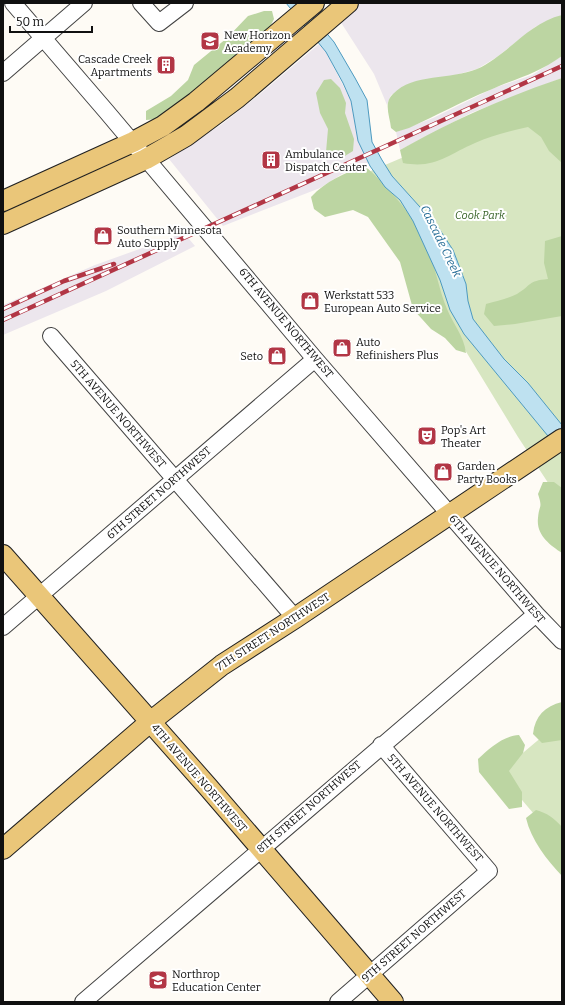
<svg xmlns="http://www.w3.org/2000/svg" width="565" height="1005" font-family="Bitter,serif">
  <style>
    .industrial { fill: #ece6ed }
    .green { fill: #d7e6c1 }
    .forest { fill: #bcd5a2 }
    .water { fill: #bee1f0; stroke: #4d9ac0 }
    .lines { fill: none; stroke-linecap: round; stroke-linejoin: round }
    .minor-casing { stroke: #434343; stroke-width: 18 }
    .major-casing { stroke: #212121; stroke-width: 22 }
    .minor { stroke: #fff; stroke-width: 16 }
    .major { stroke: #eac679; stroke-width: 20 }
    .rail-casing { stroke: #b23645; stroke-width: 4.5 }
    .rail { stroke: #fff; stroke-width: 3; stroke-dasharray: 9; stroke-linecap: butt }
    .labels { text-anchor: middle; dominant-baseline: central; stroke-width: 4; stroke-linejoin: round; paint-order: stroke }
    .poi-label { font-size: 11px; fill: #101010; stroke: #fff; text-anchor: start }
    .park-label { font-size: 11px; font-style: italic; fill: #376227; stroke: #fff }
    .street-label { font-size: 11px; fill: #101010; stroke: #fff }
    .water-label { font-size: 12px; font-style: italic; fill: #266d96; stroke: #fff }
  </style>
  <rect width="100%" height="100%" fill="#fefbf5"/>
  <path class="industrial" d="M361 3H562V15L535 27 497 57 477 69 452 76 424 80 391 95 387 105 374 74 340 21Z
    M319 44 326 52 351 101 358 141 369 164 342 174 320 188 223 226 169 159 222 124 260 94Z
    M562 56V78L471 113 400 150 396 132 433 118 494 88 532 75Z
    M184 233 195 246 106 291 3 335V305L95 265Z"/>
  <path class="green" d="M562 90V504L518 437 359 176Z
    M562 720V847L499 773Z"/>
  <path class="forest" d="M264 11H272L274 19 270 27 232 64 158 119 146 120V111L171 96 188 80 194 65 227 38 248 16Z
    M562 15V56C537 74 517 78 490 90 462 101 436 116 409 128L396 132 391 128C390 117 383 103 393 94 413 73 451 80 477 69 508 55 528 23 562 15Z
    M562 78V163L549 151 541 137 528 127C510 131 491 136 475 143 447 155 435 169 403 163L400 150C451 121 506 97 562 78Z
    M331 79 340 88 346 103 345 113 354 139 353 151 340 159H331L326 152 328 129 320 113 316 93 324 80Z
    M365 166C391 190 415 216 428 250 436 269 439 290 447 309 453 324 464 336 466 353L456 350 445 338 431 329 413 309 400 262 368 217 353 210 325 217 314 209 311 197C326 181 344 173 365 166Z
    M562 236V316L515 324 494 326 484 314 486 304C497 301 507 299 517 294 532 285 527 281 548 279L544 263 545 241Z
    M543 482H554L562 488V553C550 545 536 535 538 518 539 504 543 509 538 494Z
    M562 702V740L542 743 533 734C535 716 545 706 562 702Z
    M519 735 525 745 523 753 509 771 522 792V807L509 809 479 772 478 759C490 748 503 736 519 735Z
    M536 810C547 813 554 818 562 827V876C547 860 531 840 526 818Z"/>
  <path class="water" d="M286 3H301L334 42 355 78 367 100 372 142 382 160 392 176 438 227 453 250 466 284 468 301 473 319 504 359 528 383 562 425V453L464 334 450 310 440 280 413 221 400 200 385 187 370 166 358 141 351 101 343 83 326 52Z"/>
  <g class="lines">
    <defs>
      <path id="minor" d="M13 3 106 111 315 359 536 614 562 641
        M141 3 159 23 185 3
        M3 73 84 3
        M51 336 295 618
        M3 627 315 359
        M83 1002 536 614
        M338 1002 489 871 381 745"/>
      <path id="major" d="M3 201 133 142 163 126 196 102 314 3
        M3 224 146 159 186 136 237 98 348 3
        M3 555 208 787 393 1002
        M3 849 150 722 222 665 295 618 562 439"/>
    </defs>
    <use href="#minor" class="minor-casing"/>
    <use href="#major" class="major-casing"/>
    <use href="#minor" class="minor"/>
    <use href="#major" class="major"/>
    <defs>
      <path id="rail" d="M3 309 64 281 114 264
        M3 320 562 66"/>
    </defs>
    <use href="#rail" class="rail-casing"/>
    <use href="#rail" class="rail"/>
  </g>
  <defs>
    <symbol id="school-square" viewBox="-11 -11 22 22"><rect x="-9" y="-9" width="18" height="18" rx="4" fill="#b23645" stroke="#fff"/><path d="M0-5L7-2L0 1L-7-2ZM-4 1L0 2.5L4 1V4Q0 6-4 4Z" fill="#fff"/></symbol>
    <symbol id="building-square" viewBox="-11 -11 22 22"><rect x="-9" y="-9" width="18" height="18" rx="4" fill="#b23645" stroke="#fff"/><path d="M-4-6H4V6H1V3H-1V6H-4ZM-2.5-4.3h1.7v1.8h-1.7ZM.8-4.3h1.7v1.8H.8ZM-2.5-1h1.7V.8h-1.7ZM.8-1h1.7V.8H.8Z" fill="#fff"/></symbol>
    <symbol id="shop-square" viewBox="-11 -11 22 22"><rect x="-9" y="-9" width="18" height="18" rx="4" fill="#b23645" stroke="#fff"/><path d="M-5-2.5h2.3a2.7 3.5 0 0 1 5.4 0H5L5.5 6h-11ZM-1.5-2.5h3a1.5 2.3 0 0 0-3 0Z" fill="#fff"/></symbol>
    <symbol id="theatre-square" viewBox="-11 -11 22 22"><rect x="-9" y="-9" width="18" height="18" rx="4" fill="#b23645" stroke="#fff"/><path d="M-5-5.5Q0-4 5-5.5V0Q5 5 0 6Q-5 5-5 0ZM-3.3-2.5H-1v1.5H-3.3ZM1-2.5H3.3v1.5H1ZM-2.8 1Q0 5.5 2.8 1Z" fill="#fff"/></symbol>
  </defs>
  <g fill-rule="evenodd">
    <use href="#school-square" x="199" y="30" width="22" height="22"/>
    <use href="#building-square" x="155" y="54" width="22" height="22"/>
    <use href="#building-square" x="260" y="149" width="22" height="22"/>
    <use href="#shop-square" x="92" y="225" width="22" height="22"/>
    <use href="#shop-square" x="299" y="290" width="22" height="22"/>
    <use href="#shop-square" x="331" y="337" width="22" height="22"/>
    <use href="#shop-square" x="266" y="345" width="22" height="22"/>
    <use href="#theatre-square" x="416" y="425" width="22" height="22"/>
    <use href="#shop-square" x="432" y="461" width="22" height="22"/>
    <use href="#school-square" x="147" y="969" width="22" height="22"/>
  </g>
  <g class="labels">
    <g class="poi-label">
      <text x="224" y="35">New Horizon<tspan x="224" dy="13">Academy</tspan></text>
      <text x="152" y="59" text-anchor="end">Cascade Creek<tspan x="152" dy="13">Apartments</tspan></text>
      <text x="285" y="154">Ambulance<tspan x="285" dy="13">Dispatch Center</tspan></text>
      <text x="117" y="230">Southern Minnesota<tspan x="117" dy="13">Auto Supply</tspan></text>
      <text x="324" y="295">Werkstatt 533<tspan x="324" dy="13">European Auto Service</tspan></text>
      <text x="356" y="342">Auto<tspan x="356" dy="13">Refinishers Plus</tspan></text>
      <text x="263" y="356" text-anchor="end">Seto</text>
      <text x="441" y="430">Pop's Art<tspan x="441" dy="13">Theater</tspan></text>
      <text x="457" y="466">Garden<tspan x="457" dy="13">Party Books</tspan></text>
      <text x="172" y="974">Northrop<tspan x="172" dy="13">Education Center</tspan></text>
    </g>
    <g class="park-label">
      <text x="480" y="215">Cook Park</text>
    </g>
    <g class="street-label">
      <text transform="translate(286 323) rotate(50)">6TH AVENUE NORTHWEST</text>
      <text transform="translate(118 414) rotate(49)">5TH AVENUE NORTHWEST</text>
      <text transform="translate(159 493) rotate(-41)">6TH STREET NORTHWEST</text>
      <text transform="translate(497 569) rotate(49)">6TH AVENUE NORTHWEST</text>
      <text transform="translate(273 632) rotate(-33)">7TH STREET NORTHWEST</text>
      <text transform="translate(199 778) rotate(49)">4TH AVENUE NORTHWEST</text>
      <text transform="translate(309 807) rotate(-41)">8TH STREET NORTHWEST</text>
      <text transform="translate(435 808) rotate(49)">5TH AVENUE NORTHWEST</text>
      <text transform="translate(414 936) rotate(-41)">9TH STREET NORTHWEST</text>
    </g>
    <g class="water-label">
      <text transform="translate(441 241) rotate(64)">Cascade Creek</text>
    </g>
  </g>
  <rect width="565" height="1005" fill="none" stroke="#101010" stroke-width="8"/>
  <path d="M10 26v6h82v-6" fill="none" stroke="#101010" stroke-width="2"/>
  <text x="16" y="26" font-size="12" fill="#101010" stroke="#ffffff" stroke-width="3" paint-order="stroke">50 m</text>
</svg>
